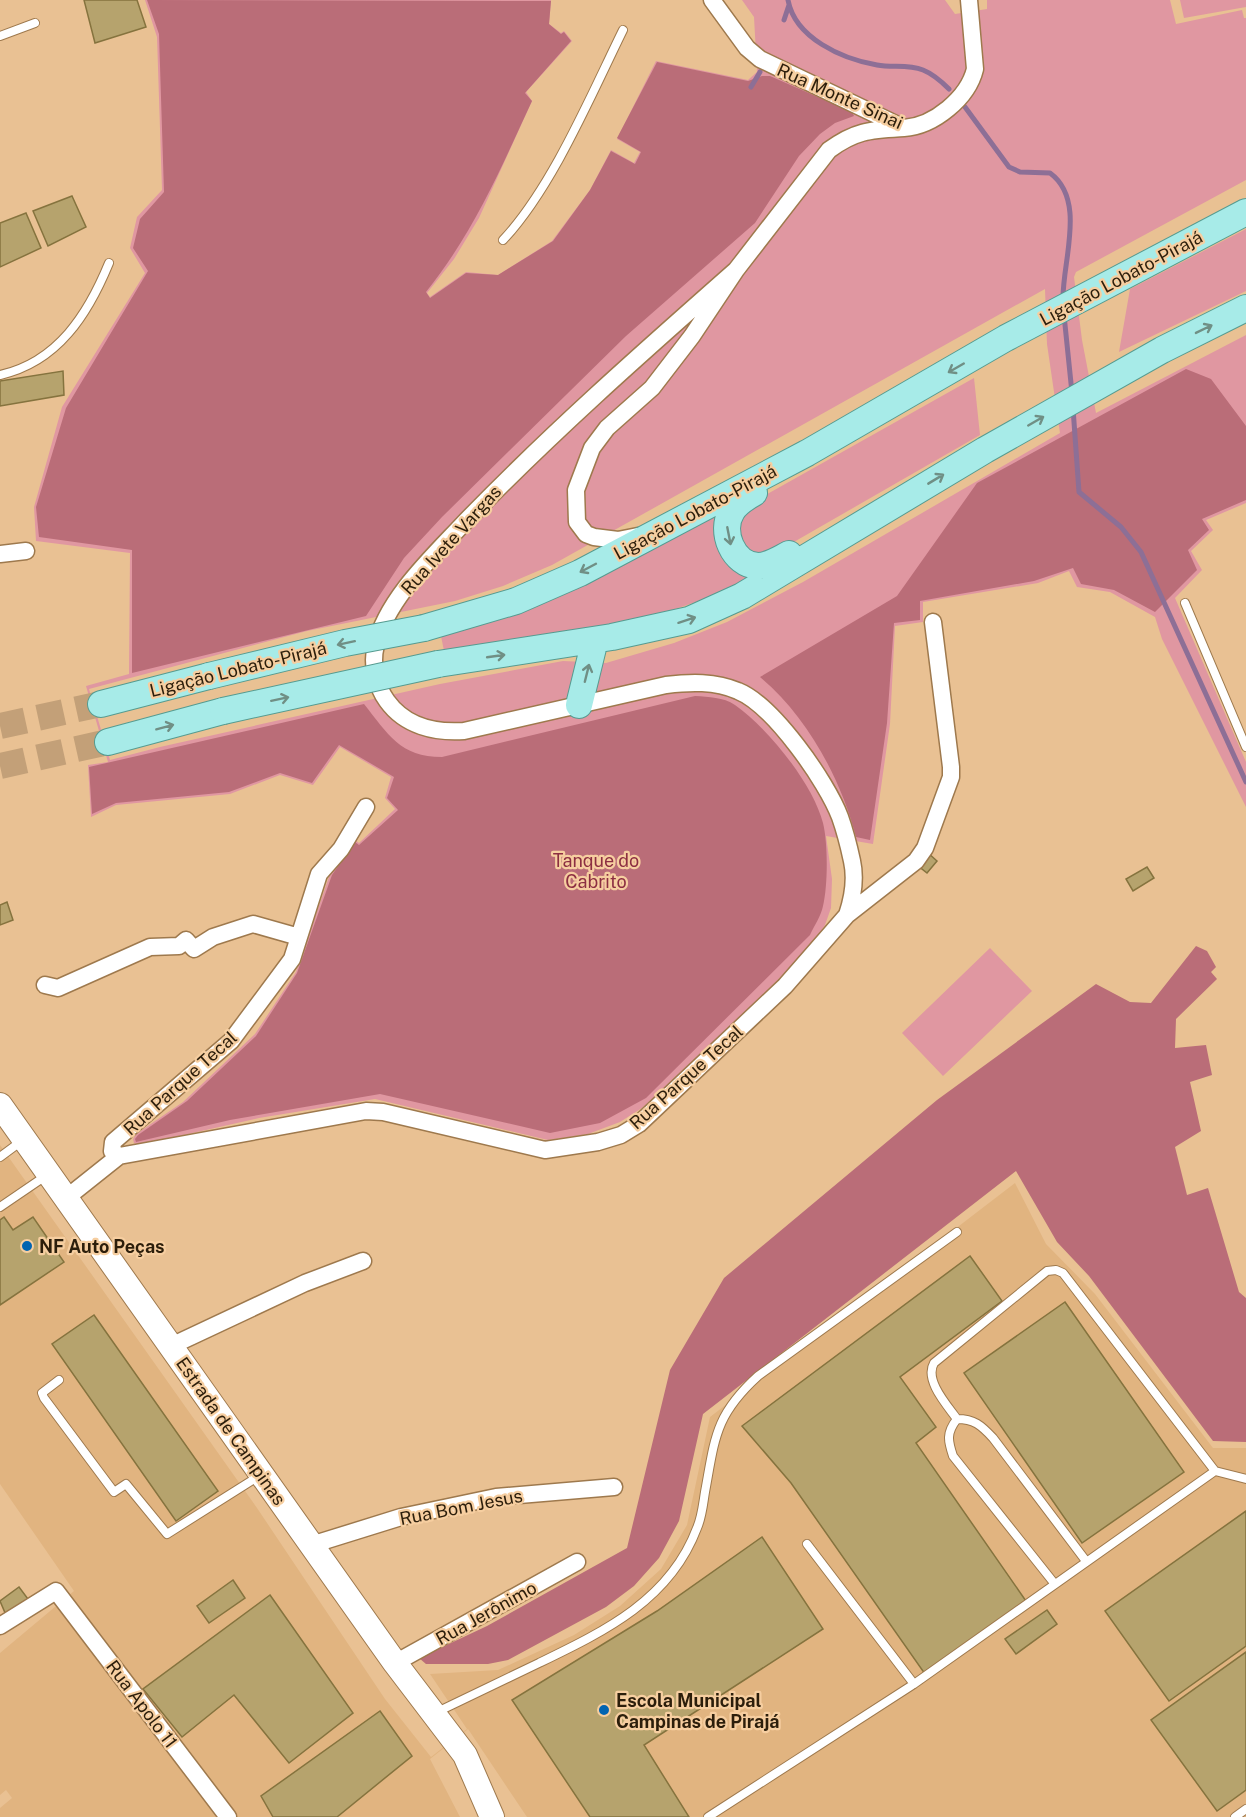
<svg xmlns="http://www.w3.org/2000/svg" width="1246" height="1817" font-family="'Public Sans',sans-serif">
  <style>
    .built { fill: #e1b480 }
    .green { fill: #e097a1; fill-rule: evenodd }
    .forest { fill: #ba6d78 }
    .lines { fill: none; stroke-linecap: round; stroke-linejoin: round }
    .stream { stroke: #8d6f96; stroke-width: 5 }
    .building { fill: #b6a36d; stroke: #85733e; stroke-width: 1.5 }
    .primary-tunnel { stroke: #c3a078; stroke-width: 26; stroke-dasharray: 26 13; stroke-linecap: butt }
    .service-casing { stroke: #9e794d; stroke-width: 10 }
    .minor-casing { stroke: #9e794d; stroke-width: 19 }
    .secondary-casing { stroke: #9e794d; stroke-width: 26 }
    .primary-casing { stroke: #569b90; stroke-width: 28 }
    .service { stroke: #fff; stroke-width: 8 }
    .minor { stroke: #fff; stroke-width: 16 }
    .secondary { stroke: #fff; stroke-width: 24 }
    .primary { stroke: #a7ebe8; stroke-width: 26 }
    .primary-bridge-casing { stroke: #569b90; stroke-width: 28; stroke-linecap: butt }
    .primary-bridge { stroke: #a7ebe8; stroke-width: 26 }
    .oneway { stroke: #708f85 }
    .poi-dot { fill: #0164b1; stroke: #f6cea0; stroke-width: 2 }
    .labels { text-anchor: middle; dominant-baseline: central; stroke-width: 4.5; stroke-linejoin: round; paint-order: stroke }
    .street-label { font-size: 18px; fill: #2c1e0b; stroke: #f6cea0 }
    .park-label { font-size: 18px; fill: #8c2e42; stroke: #f6cea0 }
    .poi-label { font-size: 18px; font-weight: bold; fill: #2c1e0b; stroke: #f6cea0; text-anchor: start }
  </style>
  <rect width="100%" height="100%" fill="#e9c193"/>
  <path class="built" d="M0 1145 257 1508 385 1699 431 1757 467 1729 430 1674 498 1670 574 1635 620 1606 661 1569 687 1525 710 1417 1015 1183 1046 1244 1095 1294 1213 1448H1246V1817H527L468 1729 430 1759 460 1817H0V1808L12 1798 6 1790 0 1795V1653L74 1591 0 1484Z"/>
  <path class="green" d="M145 0H551L549 24 561 33 564 31 572 41 526 92 532 101 479 218 454 259 427 293 430 297 466 272 498 275 552 241 590 190 611 150 634 163 640 152 617 139 656 61 748 80 757 72 754 17 742 0H945L955 14 987 9V0H1170L1176 24 1242 10 1244 18H1246V180L1076 272 1074 277 1082 340 1096 413 1246 335V503L1206 520 1213 530 1191 551 1202 570 1175 598 1246 762V807L1162 639 1155 617 1110 592 1077 587 1069 571 1038 583 923 602V622L895 626 890 724 873 844 826 836 832 879 831 908 825 925 810 947 693 1066 642 1108 620 1122 588 1134 548 1140 375 1099 259 1118 139 1145 134 1143 133 1139 136 1134 183 1102 255 1034 296 972 330 874 355 840 359 843 395 809 385 798 391 777 340 747 313 785 280 775 230 794 116 805 91 817 88 765 108 762 86 686 129 674 130 553 36 541 34 507 62 407 145 273 130 248 137 217 162 190 157 37ZM1045 289 1047 344 1060 433 803 582 727 622 674 643 606 663 563 661 440 684 160 747 110 760 89 689 307 631 455 601 503 586 552 565Z
    M1180 0H1246V7L1184 18Z
    M1246 229V291L1119 352 1130 289Z
    M974 378 980 435 773 554H753L742 543 737 520 762 497Z
    M715 512C710 550 720 559 754 575 661 628 548 635 444 651L441 636 531 609Z
    M990 948 1032 991 943 1076 902 1033Z"/>
  <path class="forest" d="M147 0 551 1 549 24 561 34 564 32 571 41 525 93 532 101C500 170 474 232 426 292L430 298 466 273 498 275 553 241 590 190 611 151 635 164 641 152 617 138 657 62 748 81 762 76H770L852 112 854 116 835 123 820 134 799 156 755 223 626 336 442 517 404 558 366 616 132 673V550L39 537 36 507 66 408 148 271 133 248 140 219 164 192 159 34Z
    M1186 369 1211 379 1246 426V500L1202 519 1209 530 1188 550 1197 570 1155 612 1114 590 1081 584 1073 568 1034 581 920 601V620L894 623 887 723 870 840 856 837C841 779 807 716 760 677L897 596 977 483Z
    M695 696C709 697 723 697 735 705 768 728 813 784 823 823 828 843 828 885 823 906 821 916 814 926 810 935L646 1098 600 1123 550 1133 380 1094 230 1120 136 1142 135 1139 138 1135 187 1101 256 1036 297 973 332 875 355 842 359 845 398 810 387 798 394 777 339 745 312 783 280 773 229 792 116 803 92 814 89 767 364 704C388 734 400 757 442 757Z
    M1196 946 1207 951 1216 967 1211 972 1217 979 1176 1019 1175 1048 1206 1045 1212 1075 1190 1082 1201 1131 1175 1147 1187 1195 1208 1188 1239 1292 1246 1298V1442L1213 1441 1089 1276 1057 1242 1016 1171 703 1414 679 1521 659 1558 634 1586 606 1607 508 1660 488 1664H426L419 1658 487 1626 627 1548 670 1370 724 1278 937 1100 1096 984 1130 1002 1151 1003Z"/>
  <g class="lines">
    <path class="stream" d="M788 0C795 38 842 59 877 65 892 68 908 64 923 70 933 74 941 81 949 89
      M784 20 789 5
      M751 87 760 72
      M965 107 1009 167 1020 172 1050 173C1087 200 1062 262 1063 300
      M1064 315 1072 393
      M1073 408 1079 492 1121 527 1141 552 1246 782"/>
  </g>
  <path class="building" d="M84 0H137L146 27 95 43Z
    M72 196 86 227 48 246 33 211Z
    M26 213 41 248 0 267V223Z
    M63 371 64 395 0 406V381Z
    M927 852 937 861 927 873 917 865Z
    M1147 867 1154 878 1133 891 1126 879Z
    M7 902 13 920 0 925V905Z
    M4 1217 13 1230 33 1217 64 1262 0 1305V1220Z
    M970 1256 1002 1301 900 1377 936 1427 916 1443 1026 1601 925 1674 791 1483 742 1426Z
    M1065 1302 1184 1472 1082 1543 964 1373Z
    M94 1315 218 1491 176 1521 52 1344Z
    M1246 1511V1646L1169 1701 1105 1611Z
    M762 1537 823 1629 644 1745 689 1817H590L512 1700 657 1611Z
    M233 1580 245 1598 209 1623 197 1606Z
    M19 1587 28 1599 6 1615 0 1601Z
    M270 1595 353 1713 289 1763 234 1695 182 1737 143 1689Z
    M1047 1610 1057 1624 1016 1654 1005 1639Z
    M1246 1652V1790L1217 1811 1151 1720Z
    M380 1711 412 1756 337 1817H273L261 1796Z"/>
  <g class="lines">
    <path class="primary-tunnel" d="M0 726 101 704
      M0 766 108 742"/>
    <defs>
      <path id="service" d="M0 36 35 23
        M503 240C552 188 591 95 623 30
        M0 375C58 362 88 314 109 263
        M1185 603 1246 747
        M0 1157 23 1140
        M0 1207 47 1175
        M59 1380 42 1393 44 1398 114 1492 126 1484 167 1534 259 1476
        M957 1419C974 1419 981 1425 993 1438L1086 1561
        M807 1544 914 1684
        M1054 1583 953 1456C948 1441 946 1433 957 1419 947 1405 924 1380 934 1363L1047 1271 1056 1270 1063 1273 1215 1471
        M437 1712C471 1696 505 1679 539 1663 605 1631 670 1600 697 1528 702 1517 703 1504 705 1492 715 1438 715 1415 758 1376L957 1232
        M708 1817 914 1684 1215 1471 1246 1479
        M1235 1817 1246 1809"/>
      <path id="minor" d="M712 0 747 48 760 59 904 128C934 126 968 98 975 69L969 0
        M736 270C643 352 550 434 463 524 433 556 386 600 376 645 371 663 376 686 387 701 405 726 435 733 464 731L666 685C690 682 715 681 738 691 773 705 827 782 840 817 845 831 849 847 852 861 856 879 853 897 847 915
        M638 536 618 540 594 537 586 534 577 522 576 490 592 448 607 428 652 388 692 336 736 270 829 150C856 130 871 130 904 128
        M0 554 26 551
        M45 985 58 988 150 947 179 946 186 940 194 949 213 937 253 924 299 937
        M119 1156 112 1151 113 1142 231 1041 292 959 319 874 341 849 366 807
        M65 1199 119 1156 366 1111 383 1112 545 1150 598 1142 621 1135 639 1124 785 986 847 915 916 861 925 848 951 777V767L933 622
        M171 1346 305 1283 363 1261
        M311 1545 401 1517 496 1497 614 1487
        M0 1626 56 1591 228 1817
        M395 1663 577 1562"/>
      <path id="secondary" d="M0 1105 395 1663 465 1755 492 1817"/>
      <path id="primary" d="M754 493C745 498 737 503 732 511 719 531 733 565 758 566 769 566 779 559 789 554
        M424 628 516 601 580 573 807 453 1006 338 1246 212
        M438 664 612 637 689 620 742 596 985 450 1162 350 1246 308
        M101 704 209 676
        M579 705 595 640
        M108 742 223 711"/>
    </defs>
    <use href="#service" class="service-casing"/>
    <use href="#minor" class="minor-casing"/>
    <use href="#secondary" class="secondary-casing"/>
    <use href="#primary" class="primary-casing"/>
    <use href="#service" class="service"/>
    <use href="#minor" class="minor"/>
    <use href="#secondary" class="secondary"/>
    <use href="#primary" class="primary"/>
    <defs>
      <path id="primary-bridge" d="M209 676 345 643 424 628
        M223 711 438 664"/>
    </defs>
    <use href="#primary-bridge" class="primary-bridge-casing"/>
    <use href="#primary-bridge" class="primary-bridge"/>
  </g>
  <defs><path id="oneway-shaft" d="M-6 0H5M1.5-3L5.5 0L1.5 3" fill="none" stroke-width="1.6" stroke-linecap="round" stroke-linejoin="round" transform="scale(1.5)"/></defs>
  <g class="oneway">
    <use href="#oneway-shaft" transform="translate(1204 329) rotate(-26)"/>
    <use href="#oneway-shaft" transform="translate(956 368) rotate(150)"/>
    <use href="#oneway-shaft" transform="translate(1036 421) rotate(-30)"/>
    <use href="#oneway-shaft" transform="translate(936 479) rotate(-31)"/>
    <use href="#oneway-shaft" transform="translate(729 536) rotate(79)"/>
    <use href="#oneway-shaft" transform="translate(588 568) rotate(152)"/>
    <use href="#oneway-shaft" transform="translate(687 620) rotate(-18)"/>
    <use href="#oneway-shaft" transform="translate(346 643) rotate(168)"/>
    <use href="#oneway-shaft" transform="translate(496 656) rotate(-8)"/>
    <use href="#oneway-shaft" transform="translate(587 673) rotate(-76)"/>
    <use href="#oneway-shaft" transform="translate(280 699) rotate(-12)"/>
    <use href="#oneway-shaft" transform="translate(165 727) rotate(-15)"/>
  </g>
  <g class="poi-dot">
    <circle cx="27" cy="1246" r="6"/>
    <circle cx="604" cy="1710" r="6"/>
  </g>
  <g class="labels">
    <g class="street-label">
      <text transform="translate(840 96) rotate(24)">Rua Monte Sinai</text>
      <text transform="translate(1121 278) rotate(-28)">Ligação Lobato-Pirajá</text>
      <text transform="translate(695 512) rotate(-28)">Ligação Lobato-Pirajá</text>
      <text transform="translate(451 540) rotate(-48)">Rua Ivete Vargas</text>
      <text transform="translate(238 669) rotate(-14)">Ligação Lobato-Pirajá</text>
      <text transform="translate(686 1077) rotate(-42)">Rua Parque Tecal</text>
      <text transform="translate(180 1083) rotate(-42)">Rua Parque Tecal</text>
      <text transform="translate(231 1431) rotate(55)">Estrada de Campinas</text>
      <text transform="translate(461 1507) rotate(-11)">Rua Bom Jesus</text>
      <text transform="translate(486 1613) rotate(-29)">Rua Jerônimo</text>
      <text transform="translate(142 1704) rotate(53)">Rua Apolo 11</text>
    </g>
    <g class="park-label">
      <text x="596" y="860">Tanque do<tspan x="596" dy="21">Cabrito</tspan></text>
    </g>
    <g class="poi-label">
      <text x="39" y="1246">NF Auto Peças</text>
      <text x="616" y="1700">Escola Municipal<tspan x="616" dy="21">Campinas de Pirajá</tspan></text>
    </g>
  </g>
</svg>
